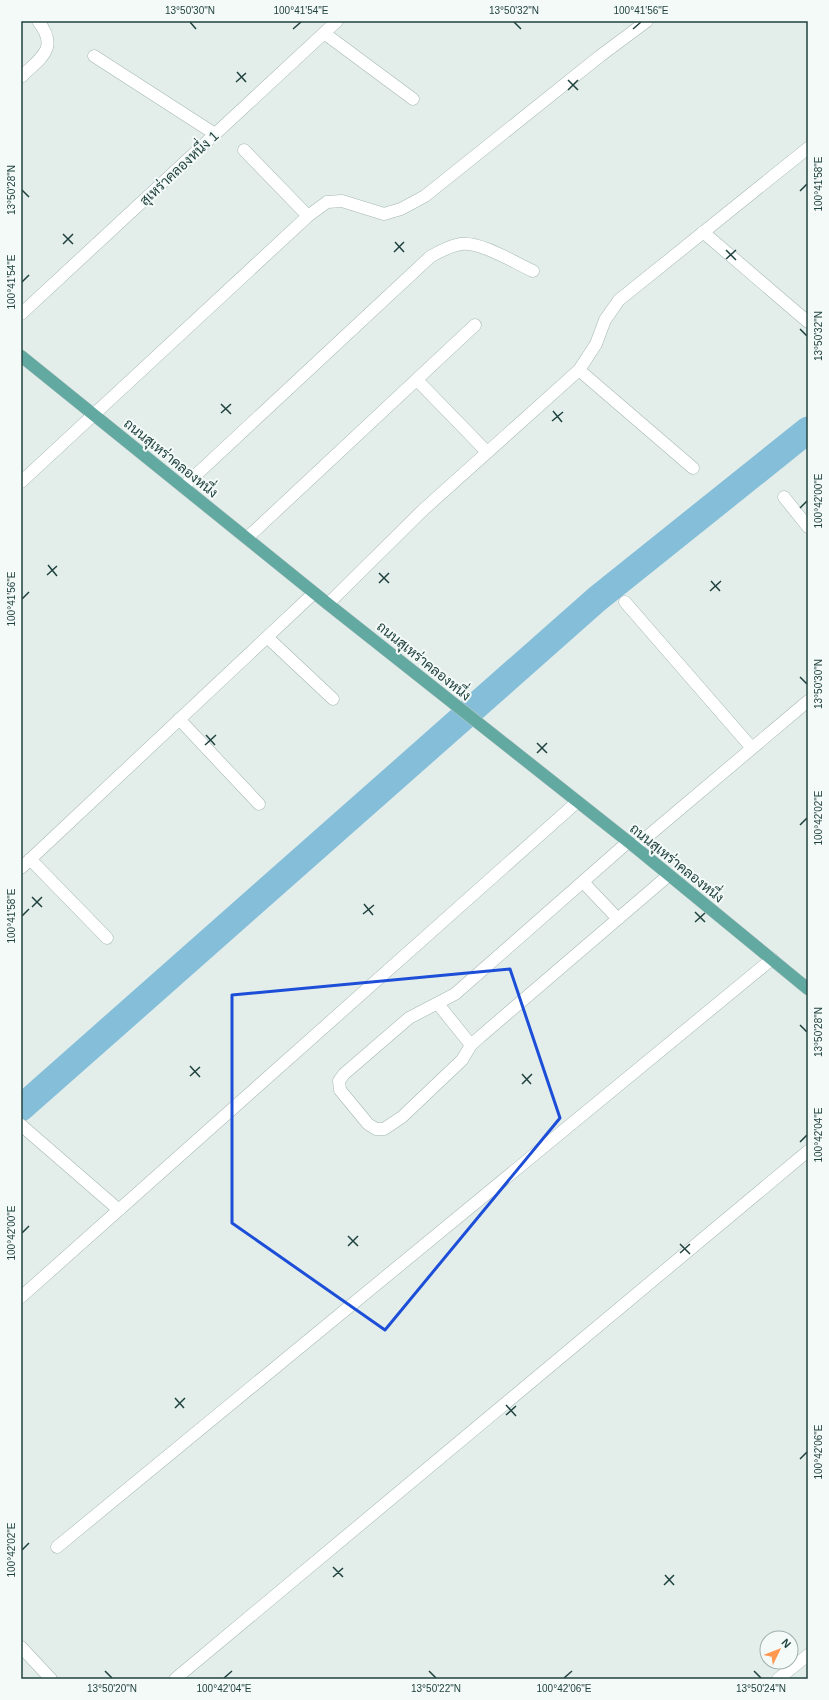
<svg xmlns="http://www.w3.org/2000/svg" width="829" height="1700" font-family="Arial,Sarabun,sans-serif">
  <style>
    .lines { fill: none; stroke-linecap: round; stroke-linejoin: round }
    .canal { stroke: #85bed9; stroke-width: 27 }
    .minor-casing { stroke: #a5b7b4; stroke-width: 13 }
    .major-casing { stroke: #c1cac9; stroke-width: 13 }
    .minor { stroke: #fff; stroke-width: 12 }
    .major { stroke: #62a9a2; stroke-width: 12 }
    .marked { fill: none; stroke: #1d4ed8; stroke-width: 3; stroke-linejoin: round }
    .ticks { fill: none; stroke: #20423e; stroke-width: 1.5 }
    .labels { text-anchor: middle; dominant-baseline: central; stroke-width: 4; stroke-linejoin: round; paint-order: stroke }
    .street-label { font-size: 14px; fill: #20423e; stroke: #f4faf8 }
    .neatline { fill: none; stroke: #20423e; stroke-width: 1.5 }
    .ticks-label { font-size: 10px; text-anchor: middle; fill: #20423e }
  </style>
  <rect width="100%" height="100%" fill="#e3eeeb"/>
  <g class="lines">
    <path class="canal" d="M21 1108 597 599 808 430"/>
    <defs>
      <path id="minor" d="M324 33 413 99
        M94 56 215 134
        M21 77C40 58 60 49 38 21
        M244 150 308 216
        M703 232 808 322
        M21 314 337 21
        M579 370 693 468
        M417 380 487 452
        M21 482 308 216 327 202 342 201 384 214 401 209 425 196 600 56 647 21
        M183 487 430 257C440 251 450 246 461 244 482 242 513 262 533 271
        M784 497 808 527
        M247 538 475 325
        M625 602 751 747
        M328 604 423 510 579 370 596 344 605 320 619 300 808 148
        M267 637 333 699
        M179 719 259 804
        M628 842 455 994 409 1018 344 1074 339 1081 340 1090 368 1124 376 1129H384L402 1117 462 1060 471 1045 481 1036 669 875
        M635 847 808 701
        M30 859 107 938
        M21 868 314 593
        M583 882 618 919
        M438 1004 471 1045
        M21 1125 119 1210
        M21 1297 577 802
        M57 1547 772 959
        M21 1647 51 1679
        M175 1679 808 1151
        M778 1679 808 1655"/>
      <path id="major" d="M21 356 328 604 635 847 808 989"/>
    </defs>
    <use href="#minor" class="minor-casing"/>
    <use href="#major" class="major-casing"/>
    <use href="#minor" class="minor"/>
    <use href="#major" class="major"/>
  </g>
  <path class="marked" d="M510 969 560 1118 385 1330 232 1223V995Z"/>
  <path class="ticks" d="M190 22 196 29M514 22 521 29M293 29 301 22M633 29 641 22M237 72 246 82M568 80 578 90M236 82 246 73M568 90 578 80M22 190 29 197M800 191 807 184M63 234 73 244M395 242 404 252M63 244 73 234M726 250 736 260M394 252 404 242M726 259 736 250M22 282 29 275M800 329 807 336M221 404 231 414M553 411 562 422M221 413 231 404M552 421 563 412M800 508 807 501M48 565 57 576M379 573 389 583M47 575 57 566M711 581 720 591M379 583 389 573M710 591 721 581M22 599 29 592M800 677 807 684M206 735 215 745M537 743 547 753M205 745 216 735M537 753 547 743M800 825 807 818M32 897 42 907M364 904 373 915M32 907 42 897M695 912 705 922M363 914 374 905M22 916 29 909M695 922 705 913M800 1025 807 1032M190 1066 200 1077M522 1074 531 1084M190 1076 200 1067M522 1084 532 1074M800 1142 807 1135M22 1233 29 1226M348 1236 358 1246M680 1244 690 1254M348 1246 358 1236M680 1253 690 1244M175 1398 184 1408M506 1405 516 1416M175 1408 185 1398M506 1415 516 1406M800 1459 807 1452M22 1550 29 1543M333 1567 343 1577M665 1575 674 1585M333 1577 343 1568M664 1585 674 1575M105 1671 112 1678M429 1671 436 1678M754 1671 761 1678M224 1678 232 1671M564 1678 572 1671"/>
  <g class="labels">
    <g class="street-label">
      <text transform="translate(179 168) rotate(-43)">สุเหร่าคลองหนึ่ง 1</text>
      <text transform="translate(171 458) rotate(39)">ถนนสุเหร่าคลองหนึ่ง</text>
      <text transform="translate(424 661) rotate(39)">ถนนสุเหร่าคลองหนึ่ง</text>
      <text transform="translate(677 863) rotate(39)">ถนนสุเหร่าคลองหนึ่ง</text>
    </g>
  </g>
  <rect width="829" height="1700" fill="none" stroke="#f4faf8" stroke-width="44"/>
  <g transform="translate(779 1650) rotate(47)"><circle r="19" fill="#f4faf8" stroke="#9fb0ae"/>
  <path d="M0-3L7 15L0 10L-7 15Z" fill="#ff9850"/>
  <text y="-6" font-size="11" font-weight="bold" text-anchor="middle" fill="#20423e">N</text>
  </g>
  <rect x="22" y="22" width="785" height="1656" class="neatline"/>
  <g class="ticks-label">
    <text x="190" y="14">13°50'30"N</text>
    <text x="301" y="14">100°41'54"E</text>
    <text x="514" y="14">13°50'32"N</text>
    <text x="641" y="14">100°41'56"E</text>
    <text transform="translate(818 184) rotate(-90)" y="4">100°41'58"E</text>
    <text transform="translate(11 190) rotate(-90)" y="4">13°50'28"N</text>
    <text transform="translate(11 282) rotate(-90)" y="4">100°41'54"E</text>
    <text transform="translate(818 336) rotate(-90)" y="4">13°50'32"N</text>
    <text transform="translate(818 501) rotate(-90)" y="4">100°42'00"E</text>
    <text transform="translate(11 599) rotate(-90)" y="4">100°41'56"E</text>
    <text transform="translate(818 684) rotate(-90)" y="4">13°50'30"N</text>
    <text transform="translate(818 818) rotate(-90)" y="4">100°42'02"E</text>
    <text transform="translate(11 916) rotate(-90)" y="4">100°41'58"E</text>
    <text transform="translate(818 1032) rotate(-90)" y="4">13°50'28"N</text>
    <text transform="translate(818 1135) rotate(-90)" y="4">100°42'04"E</text>
    <text transform="translate(11 1233) rotate(-90)" y="4">100°42'00"E</text>
    <text transform="translate(818 1452) rotate(-90)" y="4">100°42'06"E</text>
    <text transform="translate(11 1550) rotate(-90)" y="4">100°42'02"E</text>
    <text x="112" y="1692">13°50'20"N</text>
    <text x="224" y="1692">100°42'04"E</text>
    <text x="436" y="1692">13°50'22"N</text>
    <text x="564" y="1692">100°42'06"E</text>
    <text x="761" y="1692">13°50'24"N</text>
  </g>
</svg>
